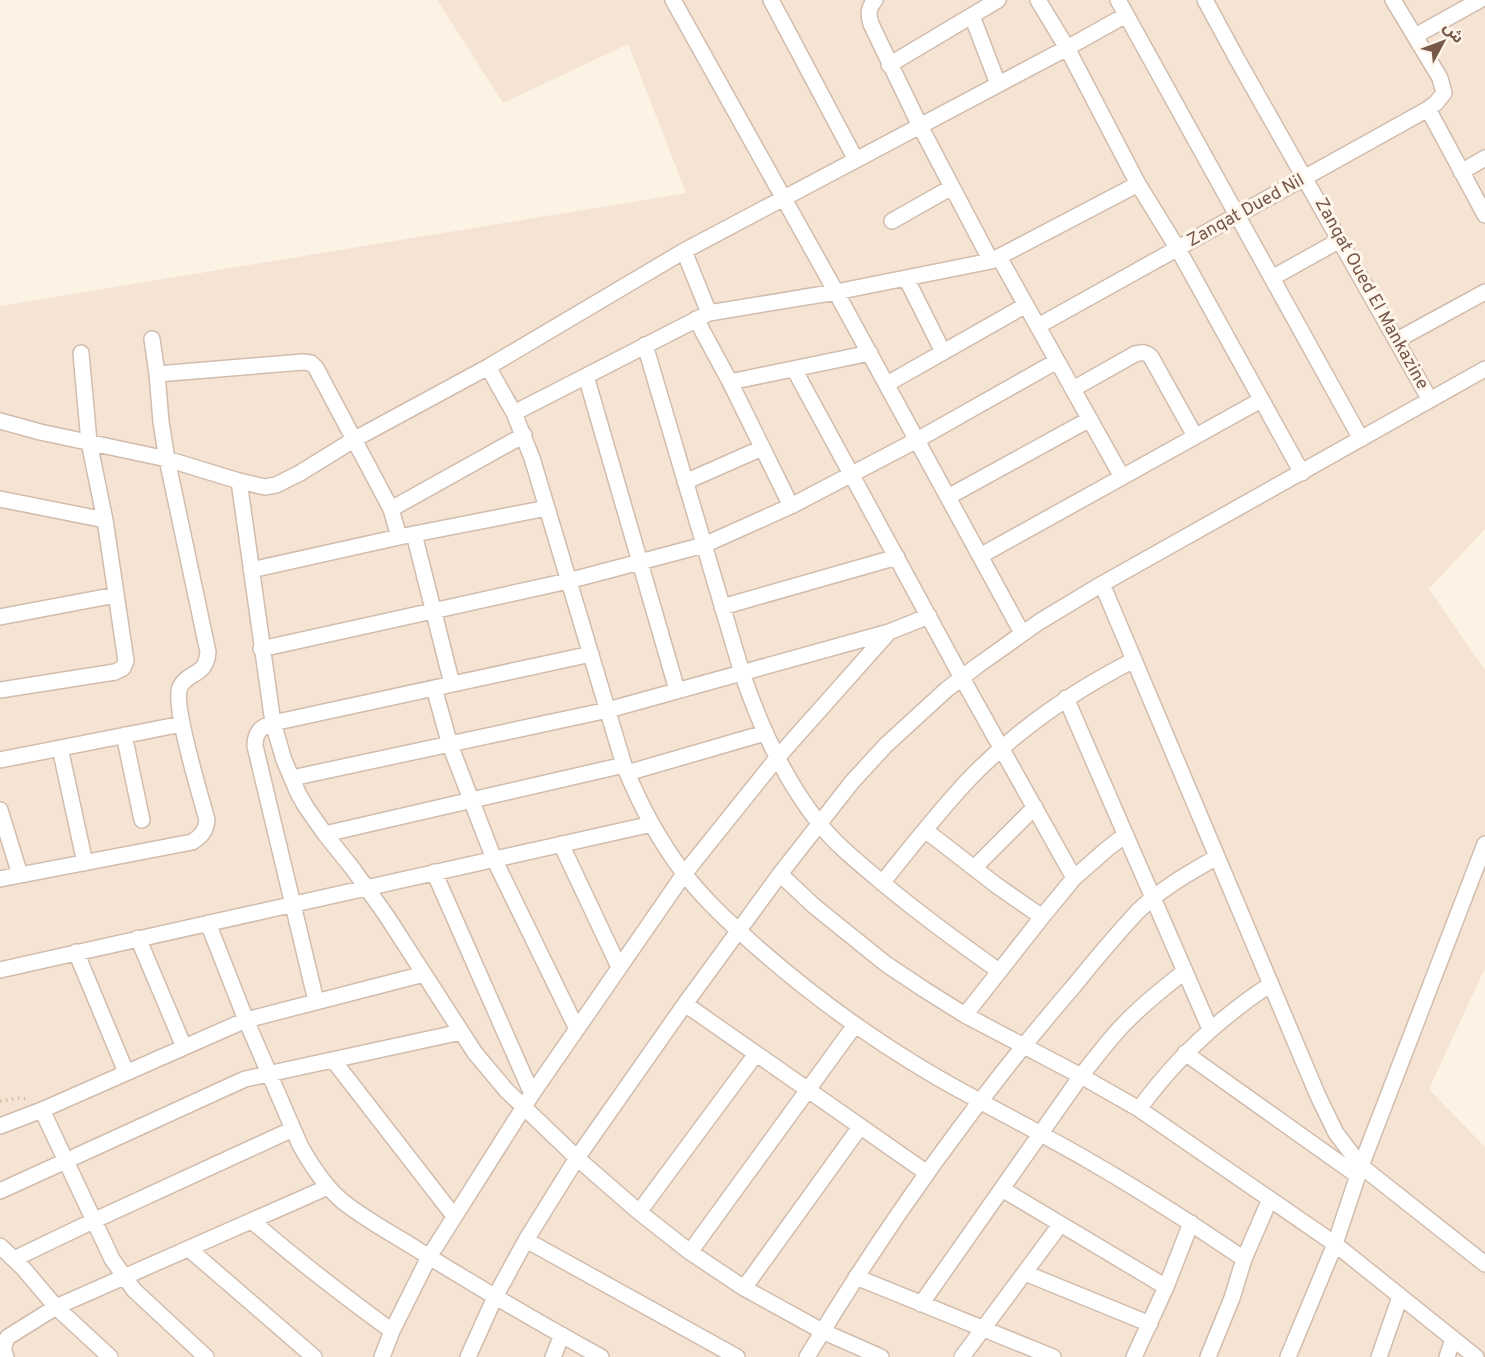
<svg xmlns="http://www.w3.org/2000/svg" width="1485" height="1357" font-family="Overpass,'Noto Sans Arabic',sans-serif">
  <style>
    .residential { fill: #f5e4d3 }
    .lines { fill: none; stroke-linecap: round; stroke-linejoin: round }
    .street-casing { stroke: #d1bcad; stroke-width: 18 }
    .path { stroke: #d9b39e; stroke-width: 3; stroke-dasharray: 1.5 4.5; stroke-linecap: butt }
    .street { stroke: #fff; stroke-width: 15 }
    .labels { text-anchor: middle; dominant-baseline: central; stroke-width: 6; stroke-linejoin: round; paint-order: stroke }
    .street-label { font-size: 18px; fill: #775849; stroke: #fff7ec }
  </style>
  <rect width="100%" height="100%" fill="#fdf3e5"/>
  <path class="residential" d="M437 0H1485V529L1429 589 1485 670V968L1429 1089 1485 1147V1357H0V306L686 193 628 44 503 103Z"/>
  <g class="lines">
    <defs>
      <path id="street" d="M673 0 836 292 1022 633
        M771 0 856 160
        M875 0C868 8 868 14 871 24L920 126 991 261
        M1038 0 1067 48 1138 184 1178 249 1302 473
        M1118 0 1361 439
        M1205 0 1237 59 1430 400
        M972 16 998 84
        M1415 36 1480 0
        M889 65 998 0
        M1428 109 1485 215
        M1461 172 1485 158
        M892 221 952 187
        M684 251 709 313
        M999 257 1122 477
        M906 278 943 352
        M1272 278 1340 240
        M696 319 730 382 791 506
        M1038 326 1428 109 1436 103 1444 93 1440 78 1393 0
        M1397 340 1485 292
        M645 345 742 673C760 726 784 779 819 823 836 845 858 862 879 880 917 912 958 942 999 971
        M488 367 514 413 532 458 624 765C639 803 658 839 683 872 705 901 732 925 759 949 815 998 876 1042 940 1079 989 1107 1041 1133 1091 1162 1143 1192 1194 1225 1244 1259
        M794 369 962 678 1074 878
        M157 374 303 362 311 363 316 368 391 509 399 537
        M586 376 677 690
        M730 382 870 353
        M887 384 1026 305
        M1073 389 1135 354C1142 352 1146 352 1151 357L1195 436
        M514 413 709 313 836 292 991 261 1138 184
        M0 421 40 432 167 459 239 481 265 487 276 485 300 473 355 439 488 367 684 251 1067 48 1126 15
        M239 481 273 723 284 760 298 793 306 807 325 834 353 869 386 915 475 1053 506 1090 577 1158 639 1212 690 1252 744 1288 822 1331 881 1357
        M685 482 762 448
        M948 497 1090 419
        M0 499 105 520
        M391 509 524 435
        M414 534 452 684
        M980 556 1261 400
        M251 570 399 537 547 508
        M1102 584 1318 1096 1336 1133 1361 1166 1485 1264
        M722 607 897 557
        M0 617 116 595
        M261 649 568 581 704 545 791 506 917 440 1057 361
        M434 688 450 745 494 859 577 1029
        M0 690 115 672 123 668 126 661 105 520 89 442 81 353
        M1066 698 1210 1029
        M124 735 142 820
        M60 748 85 863
        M0 760 182 724
        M627 773 765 733
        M292 778 608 710 889 632 929 616
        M0 810 20 875
        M925 830 996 885 1042 917
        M325 834 624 765
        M561 844 619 967
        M974 868 1035 807
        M434 872 532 1094
        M780 874 814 906 886 964 925 990 965 1015 1081 1076 1139 1109 1335 1244 1476 1357
        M0 879 192 842C202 836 206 830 207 820 201 797 172 704 180 687 188 671 206 677 208 652L167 459 161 422 157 374 152 339
        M882 883C912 846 941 808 974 774 1021 727 1075 690 1134 660
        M208 923 246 1020 300 1145C311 1165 323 1184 341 1200 364 1219 393 1234 418 1250 478 1287 539 1323 601 1357
        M138 938 184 1047
        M76 952 126 1072
        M0 970 652 824
        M316 1001 255 746C255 733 260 727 273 723L591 654
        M685 1004 927 1173
        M965 1015 1042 917 1074 878 1107 849 1125 835
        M1185 1053 1358 1176
        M333 1060 454 1216
        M1139 1109C1176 1058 1219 1018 1271 984
        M42 1110 112 1259 134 1290 206 1357
        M0 1126 42 1110 246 1020 424 974
        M1002 1189 1166 1287
        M0 1191 245 1079 461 1032
        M639 1212 756 1054
        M252 1221C297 1260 344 1296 392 1331
        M526 1240 737 1357
        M0 1246 23 1268 56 1307 110 1357
        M189 1249 314 1357
        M690 1252 855 1025
        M14 1259 93 1221 293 1129
        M1025 1273 1150 1324
        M856 1277 1053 1357
        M744 1288 860 1127
        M921 1304 1081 1076C1097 1056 1112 1035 1130 1018 1147 1001 1166 986 1185 971
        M6 1357C2 1350 4 1343 8 1337L56 1307 328 1187
        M382 1357 392 1331 429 1257 532 1094 684 874 777 758 889 632
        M468 1357 495 1297 526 1240 577 1158 685 1004 780 874 852 782 886 745 946 690 977 666 1039 622 1102 584 1485 369
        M553 1357 562 1335
        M807 1357C885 1226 974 1102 1073 987 1094 961 1116 935 1138 911 1162 888 1189 873 1217 857
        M962 1357 1060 1225
        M1134 1357 1166 1287 1191 1223
        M1208 1357 1232 1298 1244 1259 1270 1199
        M1288 1357 1335 1244 1361 1166 1485 844
        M1379 1357 1400 1297
        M1447 1357 1453 1339"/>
    </defs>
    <use href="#street" class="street-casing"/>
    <path class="path" d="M0 1101 19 1098 28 1099"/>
    <use href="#street" class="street"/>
  </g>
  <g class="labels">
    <g class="street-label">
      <text transform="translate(1246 211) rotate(-29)">Zanqat Dued Nil</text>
      <text transform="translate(1371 294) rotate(61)">Zanqat Oued El Mankazine</text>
    </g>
  </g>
  <g transform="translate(1443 42) rotate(49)" stroke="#fff7ec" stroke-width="4.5" paint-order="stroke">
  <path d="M0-4.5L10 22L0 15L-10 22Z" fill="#775849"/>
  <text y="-9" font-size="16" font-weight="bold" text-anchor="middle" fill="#775849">ش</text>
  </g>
</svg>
